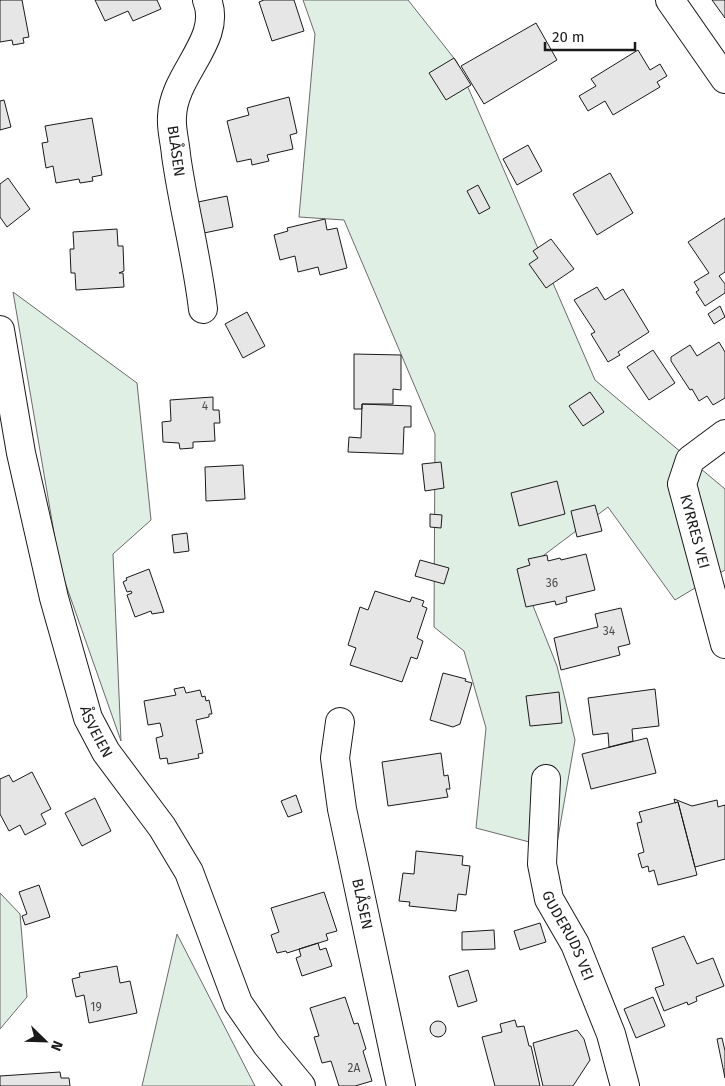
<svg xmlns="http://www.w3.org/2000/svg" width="725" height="1086" font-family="'Fira Sans',sans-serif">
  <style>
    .green { fill: #e0efe3; stroke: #6a6a6a }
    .building { fill: #e6e6e6; stroke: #1a1a1a }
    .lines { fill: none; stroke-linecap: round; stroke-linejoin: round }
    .street-casing { stroke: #1a1a1a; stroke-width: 30 }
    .secondary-casing { stroke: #1a1a1a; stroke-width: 30 }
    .street { stroke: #fff; stroke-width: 28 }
    .secondary { stroke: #fff; stroke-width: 28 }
    .labels { text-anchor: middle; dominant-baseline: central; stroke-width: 4; stroke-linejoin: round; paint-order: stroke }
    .number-label { font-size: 12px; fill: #4d4d4d }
    .street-label { font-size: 15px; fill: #1a1a1a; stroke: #fff }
  </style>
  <rect width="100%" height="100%" fill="#fff"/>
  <path class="green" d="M303 0H408L457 62 595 380 725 489V570L675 600 608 507 520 573 557 666 575 740 556 849 476 828 486 728 464 651 434 627 435 434 344 220 299 217 315 34Z
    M13 292 137 383 151 520 113 554 121 741 60 568Z
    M0 893 20 914 27 997 0 1029Z
    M177 934 255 1086H142Z"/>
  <path class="building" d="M0 0H22L29 37 23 38 24 43 13 45 12 40 0 42Z
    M95 0H157L161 9 133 21 128 11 105 21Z
    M264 0H294L304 31 272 41 259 2Z
    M712 0H725V18Z
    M536 23 557 60 484 104 461 66Z
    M638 50 650 70 660 64 667 76 657 82 660 87 613 115 605 101 588 111 579 96 596 86 591 79Z
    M454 58 471 85 446 100 429 73Z
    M289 97 297 133 290 135 293 149 267 155 269 161 252 165 251 159 237 162 227 121 249 115 247 108Z
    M4 100 11 127 0 130V101Z
    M92 118 102 175 92 177 93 181 80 183 79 179 56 183 53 166 46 168 42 143 48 142 45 126Z
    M528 145 542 171 517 185 503 159Z
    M610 173 633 213 597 235 573 194Z
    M8 178 30 209 7 227 0 217V184Z
    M478 185 490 208 479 214 467 191Z
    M227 196 233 227 204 233 198 202Z
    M725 218V272L719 276 725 284V293L705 306 696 292 699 290 694 282 709 273 688 242Z
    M325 219 327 230 337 228 347 268 320 275 318 267 298 272 295 256 280 260 274 235 288 231 287 228Z
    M117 229 118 246H123L124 271 119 273H123L124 287 76 290 75 273H71L70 249H74L73 232Z
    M551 239 574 269 546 288 529 264 538 258 533 251Z
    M597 287 605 300 623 289 649 332 618 352 620 355 608 362 591 334 595 332 574 300Z
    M720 306 725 317 714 324 708 314Z
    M247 312 265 346 243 358 225 324Z
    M719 342 725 352V398L713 405 707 396 699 401 692 389 690 390 671 361V357L690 345 697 356Z
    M653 350 675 383 649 400 627 367Z
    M354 354 401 355V390L393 389V404H362V409H354Z
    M590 392 604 412 583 426 569 406Z
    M213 397V410H219L220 423H214L215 441 193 442V448L180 449 179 443 163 442 162 422 171 421 170 400Z
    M362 404 411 406V427H404L403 454 348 452 349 437 361 438Z
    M441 462 444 488 425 491 422 464Z
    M243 465 245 499 206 501 205 467Z
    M557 481 565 514 519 526 511 493Z
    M595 505 602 531 577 537 571 511Z
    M430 514 442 515 441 528 430 527Z
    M187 533 189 551 174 553 172 535Z
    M586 554 595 590 566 597 567 602 556 605 555 601 526 607 517 569 530 565 528 559 547 555 548 561 560 558 561 560Z
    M420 560 449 568 444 584 415 576Z
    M149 569 164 612 152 614 151 611 135 617 127 595 132 593 131 591 127 592 123 582 127 580 126 578Z
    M375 591 410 602 412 597 424 601 422 606 427 608 417 638 423 641 417 659 411 657 402 682 350 665 356 648 348 645 360 607 368 610Z
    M621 608 630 644 618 647 620 655 561 670 554 638 598 627 595 614Z
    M443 673 466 679 465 681 472 683 460 724 453 727 430 720Z
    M184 687 186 693 200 690 202 697 205 696 206 701 209 700 212 714H209V717L196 720 203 753 198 754 199 758 168 764 167 758 160 759 156 738 163 736 160 723 148 725 144 701 176 695 174 689Z
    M655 689 659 726 632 729 633 741 609 747 608 733 593 735 588 698Z
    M559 692 562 723 530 726 526 696Z
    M647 738 656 773 591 789 582 754Z
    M441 753 444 776 448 775 450 789H446L448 797 388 806 382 762Z
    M32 772 51 809 41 814 46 824 25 835 20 825 9 831 0 814V779L9 775 13 782Z
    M296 795 302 812 288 817 281 801Z
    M95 798 111 831 82 846 65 813Z
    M674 799 692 806 717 800 718 807 725 805V859L695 867 678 802 675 803Z
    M678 802 697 875 658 885 654 870 649 872 648 866 642 868 638 854 644 852 637 823 642 822 639 812Z
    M416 851 463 856 462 865 470 866 466 895 458 894 456 911 409 906 410 902 399 901 403 873 414 874Z
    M39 885 50 917 25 925 22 916 27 914 19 892Z
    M324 892 337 931 326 934 328 940 287 953 286 951 277 953 271 935 279 932 271 908Z
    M540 923 546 942 520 950 514 931Z
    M494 930 495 949 462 950V932Z
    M684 936 697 964 713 958 724 986 696 997 697 1001 688 1005 687 1002 664 1011 655 988 664 985 652 948Z
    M318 943 320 950 326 948 332 966 302 976 296 958 301 956 299 949Z
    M117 966 120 983 130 981 137 1013 89 1023 84 995 76 997 72 979 80 977 79 973Z
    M468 970 477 1001 458 1007 449 976Z
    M345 997 354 1024 358 1023 366 1049 363 1051 372 1081 355 1086H339L331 1061 322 1063 314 1037 319 1036 310 1008Z
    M653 997 665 1026 636 1038 624 1009Z
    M515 1020 517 1027 524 1026 529 1046H531L540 1086H495L482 1037 502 1032 500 1024Z
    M430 1029a8 8 0 1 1 16 0a8 8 0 1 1-16 0Z
    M577 1030 584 1039 590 1060 573 1086H543L533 1043Z
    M722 1038 725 1051V1078L717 1039Z
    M60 1072 61 1078H69L70 1086H0V1076Z"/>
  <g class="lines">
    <defs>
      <g id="street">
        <path d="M203 309C197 257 183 206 176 155 175 142 171 129 172 117 173 74 223 40 207 0"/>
        <path id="s1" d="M0 330 21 453 54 598 88 718 106 752 162 827 189 872 238 1003 267 1045 301 1086"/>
        <path id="s2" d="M725 434 690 460 682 484 725 644"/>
        <path id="s3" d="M340 722 335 758 342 809 401 1086"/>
        <path id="s4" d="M546 779 542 864 549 899 575 944 611 1034 625 1086"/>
      </g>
      <path id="secondary" d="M670 0 725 79"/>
    </defs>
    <use href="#street" class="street-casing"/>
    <use href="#secondary" class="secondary-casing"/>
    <use href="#street" class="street"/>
    <use href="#secondary" class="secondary"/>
  </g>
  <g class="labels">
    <g class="number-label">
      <text x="205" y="406">4</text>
      <text x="552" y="583">36</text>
      <text x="609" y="631">34</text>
      <text x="96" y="1007">19</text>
      <text x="354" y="1068">2A</text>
    </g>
    <g class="street-label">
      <text transform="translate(176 151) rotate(82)">BLÅSEN</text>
      <text stroke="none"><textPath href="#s2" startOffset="118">KYRRES VEI</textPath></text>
      <text stroke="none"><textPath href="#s1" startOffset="414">ÅSVEIEN</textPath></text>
      <text stroke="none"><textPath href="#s3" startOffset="185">BLÅSEN</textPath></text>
      <text stroke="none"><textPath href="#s4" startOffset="162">GUDERUDS VEI</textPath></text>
    </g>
  </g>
  <g transform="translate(45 1041) rotate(113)" stroke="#ffffff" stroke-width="4" paint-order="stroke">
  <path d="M0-4L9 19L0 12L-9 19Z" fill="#1a1a1a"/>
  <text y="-8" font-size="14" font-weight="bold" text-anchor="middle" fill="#1a1a1a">N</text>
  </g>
  <path d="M545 42v8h90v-8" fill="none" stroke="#1a1a1a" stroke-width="2.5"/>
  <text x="552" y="42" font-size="15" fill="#1a1a1a" stroke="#ffffff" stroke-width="4" paint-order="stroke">20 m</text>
</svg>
